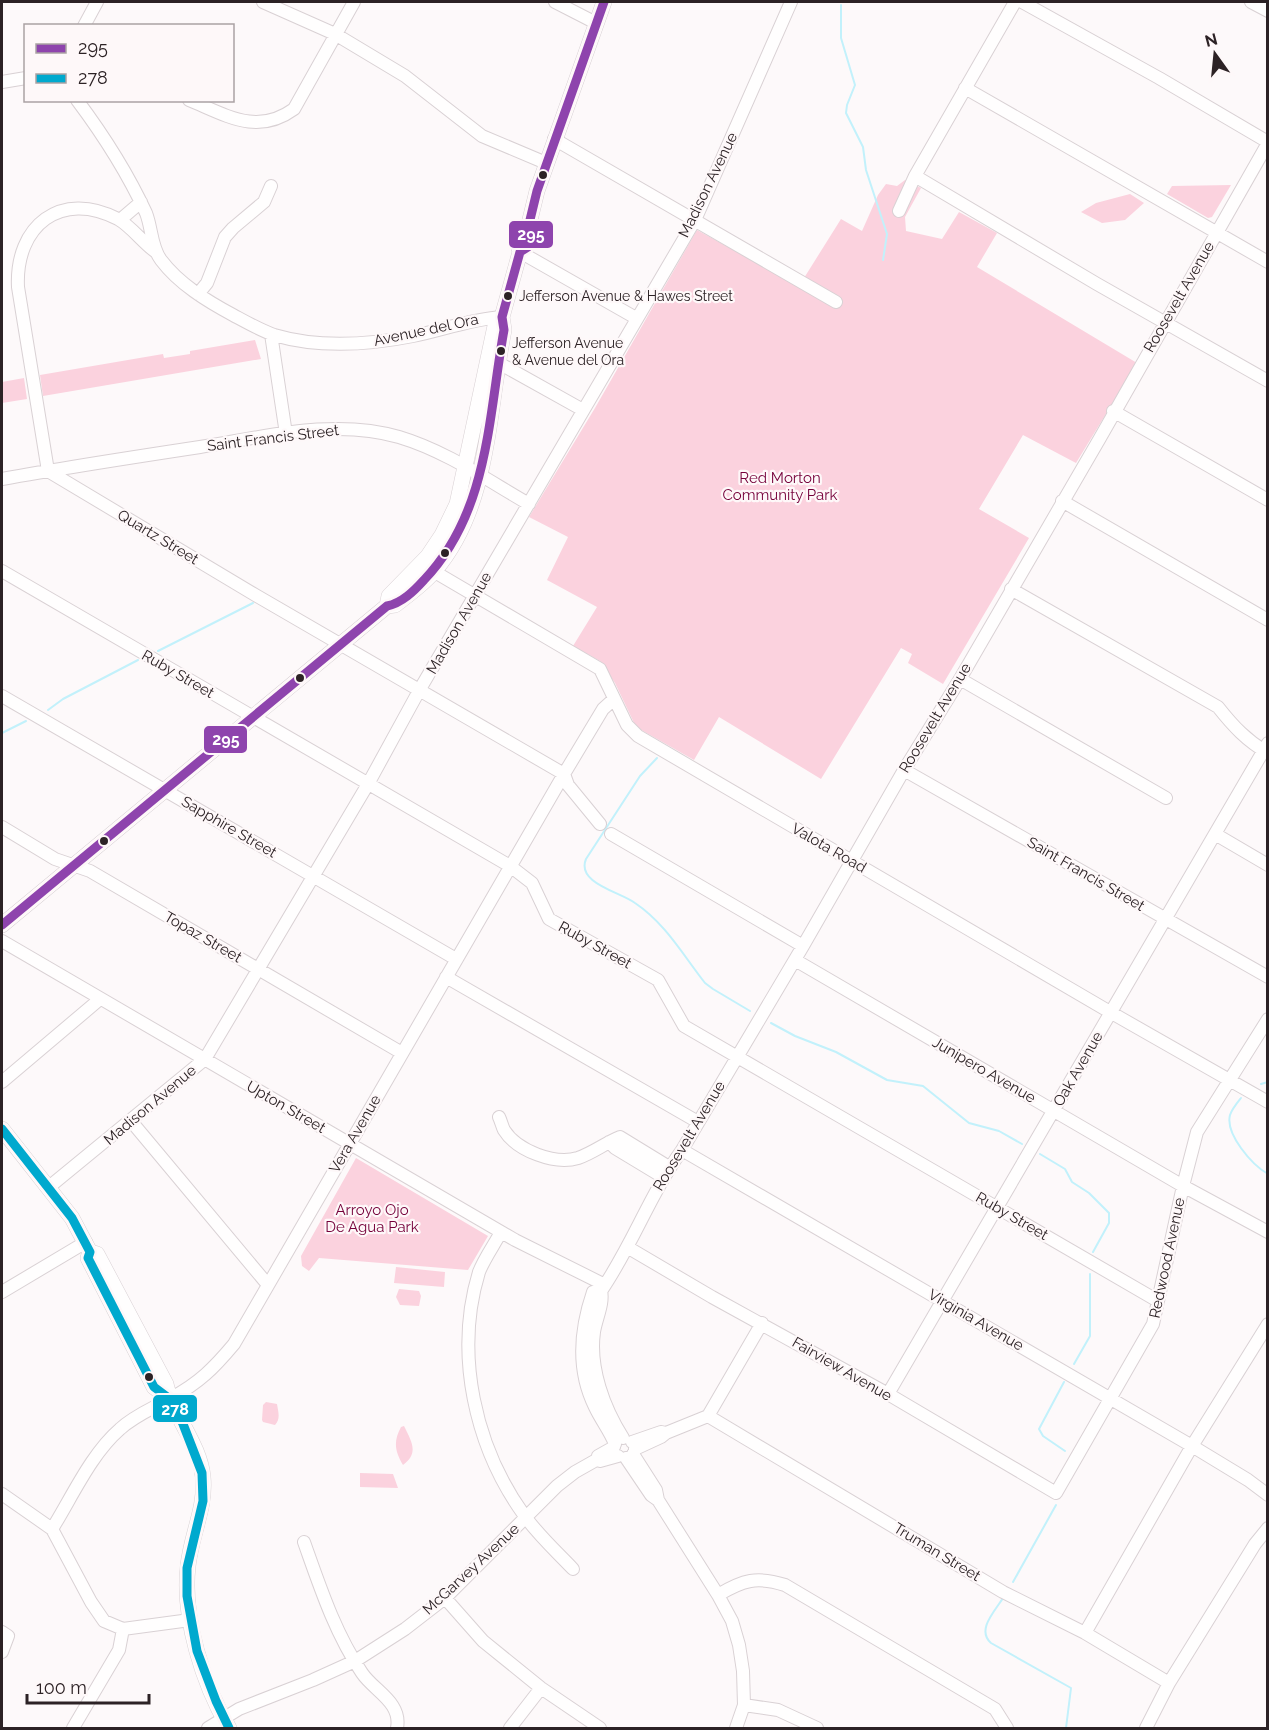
<svg xmlns="http://www.w3.org/2000/svg" width="1269" height="1730" font-family="Raleway,sans-serif">
  <style>
    .green { fill: #fbd2de }
    .lines { fill: none; stroke-linecap: round; stroke-linejoin: round }
    .stream { stroke: #c2f1fb; stroke-width: 2 }
    .minor-casing { stroke: #d9d1d4; stroke-width: 14 }
    .major-casing { stroke: #d9d1d4; stroke-width: 16 }
    .minor { stroke: #fffefe; stroke-width: 12 }
    .major { stroke: #fffefe; stroke-width: 15 }
    .bus-1-casing { stroke: #fef8f9; stroke-width: 14 }
    .bus-2-casing { stroke: #fef8f9; stroke-width: 14 }
    .bus-1 { stroke: #8e44ad; stroke-width: 9 }
    .bus-2 { stroke: #00a9ce; stroke-width: 9 }
    .bus-dot { fill: #2c2225; stroke: #fef8f9; stroke-width: 2 }
    .labels { text-anchor: middle; dominant-baseline: central; stroke-width: 4.5; stroke-linejoin: round; paint-order: stroke }
    .bus-label { font-size: 14px; fill: #2c2225; stroke: #fef8f9; text-anchor: start }
    .street-label { font-size: 15px; fill: #2c2225; stroke: #fef8f9 }
    .park-label { font-size: 15px; fill: #75003a; stroke: #fef8f9 }
    .line-badge { stroke: #fef8f9; stroke-width: 2 }
    .badge-label { font-size: 16px; text-anchor: middle; font-weight: bold; fill: #fff }
  </style>
  <rect width="100%" height="100%" fill="#fdf9fa"/>
  <path class="green" d="M905 180 921 188 905 217 906 231 942 239 959 212 997 233 977 267 1137 363 1076 463 1023 435 979 509 1029 538 943 684 908 663 912 654 901 648 821 779 719 717 694 760 636 727 615 683 600 661 573 646 597 607 547 580 568 537 529 517 595 408 697 230 799 286 841 219 862 231 878 195 886 184 897 186Z
    M1231 185 1212 217 1208 218 1167 194 1172 186Z
    M1130 194 1144 203 1125 220 1102 223 1081 212 1096 203Z
    M255 340 261 359 43 396 40 375 163 354 164 358 190 354V351Z
    M24 378 27 399 2 403V382Z
    M356 1158 488 1236 468 1270 319 1258 309 1271 302 1266 301 1256Z
    M396 1267 445 1272 444 1287 394 1283Z
    M399 1289 419 1291 421 1296 419 1306 400 1305 396 1297Z
    M266 1402 277 1404C278 1411 281 1419 275 1425L263 1422 262 1420 263 1405Z
    M404 1426C412 1442 419 1453 403 1465 395 1451 393 1442 401 1427Z
    M360 1473 393 1474 398 1488 360 1487Z"/>
  <g class="lines">
    <path class="stream" d="M841 5V38L855 85 847 105 846 113 863 147 866 170 887 234 883 260
      M158 651 253 603
      M48 710 63 699 138 660
      M2 733 26 721
      M657 758 640 776 586 859C576 883 620 892 635 903 665 923 683 955 705 983L713 989 750 1011
      M771 1023 795 1036 836 1052 887 1080 923 1086 969 1123 999 1131 1022 1144
      M1261 1084 1268 1082
      M1241 1098C1237 1103 1232 1109 1230 1115 1225 1134 1252 1165 1268 1174
      M1040 1154 1065 1169 1072 1182 1089 1193 1109 1213V1223L1093 1252
      M1074 1364 1090 1336V1274
      M1064 1382 1039 1429 1043 1436 1065 1451
      M1013 1582 1056 1505
      M1003 1598C995 1611 976 1630 991 1643L1071 1688 1066 1728"/>
    <defs>
      <path id="minor" d="M263 2 335 34 405 76 482 136 546 163
        M555 2 596 23
        M1022 2 1159 78 1268 142
        M1251 2 1268 11
        M84 26 97 2
        M2 82 26 78
        M965 88 1268 262
        M77 100C104 136 127 172 146 213 152 228 151 247 161 260 179 284 207 301 233 315 246 322 260 330 274 335 318 348 368 345 413 336 443 330 471 319 502 317
        M189 100C226 115 257 136 294 109L354 2
        M554 139 836 302
        M915 176 1097 284 1268 381
        M899 211 915 176 1015 2
        M120 220 141 202
        M156 252C143 243 132 227 118 219 61 189 15 226 18 287L48 471 257 596 564 774 568 785 600 824
        M520 252 636 318
        M198 294 207 283 225 237 233 228 264 202 271 186
        M271 334 286 434
        M497 362 583 410
        M1113 411 1268 500
        M2 479C68 467 134 457 200 447 264 437 335 418 399 437 446 451 487 480 529 504
        M1062 501 1268 620
        M428 568 600 669 627 725 638 736 1110 1012 1268 1102
        M2 571 510 866 532 883 549 919 658 980 684 1026 1158 1301
        M1011 589 1218 707C1233 726 1247 741 1268 753
        M960 679 1166 798
        M2 696 456 959
        M904 770 1268 977
        M2 827 55 859 90 871 402 1053
        M611 834 803 946
        M1215 834 1268 865
        M2 941 515 1240 605 1285
        M795 960 1183 1186 1268 1232
        M446 977 698 1122
        M2 1082 100 999
        M499 1117C501 1121 502 1126 504 1130 517 1151 555 1165 578 1158 593 1153 605 1143 620 1137L669 1167
        M131 1121 268 1285
        M609 1142 615 1148 663 1177
        M682 1150 1192 1446 1248 1480 1268 1495
        M49 1187 205 1059 368 784 420 689 695 220 791 2
        M501 1232C494 1245 484 1259 479 1272 454 1354 475 1447 524 1515 538 1535 557 1552 573 1569
        M627 1247 712 1297 888 1394 1056 1493 1153 1324 1183 1186 1197 1132 1268 1019
        M601 1291C632 1246 650 1194 682 1150L803 946 904 770 960 679 1100 438 1268 143
        M2 1292 86 1242
        M888 1394 1268 743
        M708 1416 1003 1592 1085 1633 1169 1683
        M666 1433 708 1416 762 1323
        M632 1442 661 1432 666 1433 661 1437 635 1449
        M615 1444C610 1431 601 1420 595 1407 577 1371 580 1330 593 1292L601 1291C604 1303 596 1319 594 1332 589 1368 604 1408 623 1438
        M614 1447 598 1456V1459L600 1461 618 1456
        M626 1458 651 1495 658 1500 656 1490 633 1454
        M2 1494 52 1529 91 1602 104 1621 123 1629 190 1620
        M658 1500 718 1595 732 1621 739 1645 743 1671 744 1705 736 1728
        M52 1529C72 1497 91 1454 120 1429 135 1415 154 1408 171 1398 199 1383 214 1368 234 1344L564 774 603 709 614 699
        M304 1542C320 1587 335 1633 362 1673 374 1691 402 1702 397 1728
        M718 1595C743 1580 757 1576 785 1585L995 1709 1007 1728
        M445 1598 483 1641 541 1688 600 1728
        M2 1632 8 1636 2 1652
        M1085 1633 1192 1446 1268 1324
        M744 1705 778 1710 817 1728
        M73 1728 119 1650 123 1629
        M208 1728 239 1709 313 1680 355 1661 405 1629 445 1598 557 1486 575 1472 598 1459
        M510 1728 541 1688
        M1146 1728 1169 1683 1255 1544 1268 1528"/>
      <path id="major" d="M530 237 528 228 537 191 604 2
        M387 606 389 596 428 556 442 535 457 504 495 326 502 317 520 252 518 244 522 231 528 228
        M2 925 387 606 395 605C409 594 425 583 436 569 490 505 488 409 504 330L502 317
        M2 1129 72 1218 90 1252 88 1258 154 1387 170 1399
        M90 1252 97 1254 166 1384C173 1416 200 1444 203 1477 206 1508 191 1535 188 1566 182 1618 203 1684 229 1728"/>
    </defs>
    <use href="#minor" class="minor-casing"/>
    <use href="#major" class="major-casing"/>
    <use href="#minor" class="minor"/>
    <use href="#major" class="major"/>
    <defs>
      <path id="bus-1" d="M2 925 387 606C402 603 414 591 424 580 489 512 488 418 504 330L502 317 520 252 528 247 531 235 528 228 537 191 604 2"/>
      <path id="bus-2" d="M2 1129 72 1218 90 1252 88 1258 154 1387 170 1399 183 1424 202 1473 203 1501 187 1568V1596L197 1651 216 1701 229 1728"/>
    </defs>
    <use href="#bus-1" class="bus-1-casing"/>
    <use href="#bus-2" class="bus-2-casing"/>
    <use href="#bus-1" class="bus-1"/>
    <use href="#bus-2" class="bus-2"/>
  </g>
  <g class="bus-dot">
    <circle cx="543" cy="175" r="5"/>
    <circle cx="508" cy="296" r="5"/>
    <circle cx="501" cy="351" r="5"/>
    <circle cx="445" cy="553" r="5"/>
    <circle cx="300" cy="678" r="5"/>
    <circle cx="104" cy="841" r="5"/>
    <circle cx="149" cy="1377" r="5"/>
  </g>
  <g class="labels">
    <g class="bus-label">
      <text x="519" y="296">Jefferson Avenue &amp; Hawes Street</text>
      <text x="512" y="343">Jefferson Avenue<tspan x="512" dy="17">&amp; Avenue del Ora</tspan></text>
    </g>
    <g class="street-label">
      <text transform="translate(708 185) rotate(-64)">Madison Avenue</text>
      <text transform="translate(1179 297) rotate(-60)">Roosevelt Avenue</text>
      <text transform="translate(426 330) rotate(-12)">Avenue del Ora</text>
      <text transform="translate(273 438) rotate(-7)">Saint Francis Street</text>
      <text transform="translate(158 537) rotate(31)">Quartz Street</text>
      <text transform="translate(459 623) rotate(-60)">Madison Avenue</text>
      <text transform="translate(178 674) rotate(30)">Ruby Street</text>
      <text transform="translate(935 718) rotate(-59)">Roosevelt Avenue</text>
      <text transform="translate(229 827) rotate(30)">Sapphire Street</text>
      <text transform="translate(829 848) rotate(30)">Valota Road</text>
      <text transform="translate(1086 874) rotate(30)">Saint Francis Street</text>
      <text transform="translate(203 937) rotate(30)">Topaz Street</text>
      <text transform="translate(595 945) rotate(29)">Ruby Street</text>
      <text transform="translate(1078 1069) rotate(-60)">Oak Avenue</text>
      <text transform="translate(984 1070) rotate(30)">Junipero Avenue</text>
      <text transform="translate(150 1105) rotate(-40)">Madison Avenue</text>
      <text transform="translate(286 1107) rotate(30)">Upton Street</text>
      <text transform="translate(355 1134) rotate(-60)">Vera Avenue</text>
      <text transform="translate(689 1136) rotate(-59)">Roosevelt Avenue</text>
      <text transform="translate(1012 1216) rotate(30)">Ruby Street</text>
      <text transform="translate(1167 1258) rotate(-78)">Redwood Avenue</text>
      <text transform="translate(976 1320) rotate(30)">Virginia Avenue</text>
      <text transform="translate(842 1369) rotate(30)">Fairview Avenue</text>
      <text transform="translate(937 1552) rotate(31)">Truman Street</text>
      <text transform="translate(471 1569) rotate(-43)">McGarvey Avenue</text>
    </g>
    <g class="park-label">
      <text x="780" y="478">Red Morton<tspan x="780" dy="17">Community Park</tspan></text>
      <text x="372" y="1210">Arroyo Ojo<tspan x="372" dy="17">De Agua Park</tspan></text>
    </g>
  </g>
  <g class="line-badge">
    <rect x="508" y="220" width="46" height="29" rx="6" fill="#8e44ad"/>
    <rect x="203" y="725" width="45" height="29" rx="6" fill="#8e44ad"/>
    <rect x="152" y="1394" width="46" height="29" rx="6" fill="#00a9ce"/>
  </g>
  <g class="badge-label">
    <text x="531" y="240">295</text>
    <text x="226" y="745">295</text>
    <text x="175" y="1415">278</text>
  </g>
  <rect width="1269" height="1730" fill="none" stroke="#2c2225" stroke-width="6"/>
  <rect x="24" y="24" width="210" height="78" fill="#fef8f9" stroke="#aaa2a4" stroke-width="1.5"/>
  <rect x="36" y="44" width="30" height="9" fill="#8e44ad" stroke="#aaa2a4" stroke-width="1.5"/>
  <text x="78" y="54" font-size="18" fill="#2c2225">295</text>
  <rect x="36" y="74" width="30" height="9" fill="#00a9ce" stroke="#aaa2a4" stroke-width="1.5"/>
  <text x="78" y="84" font-size="18" fill="#2c2225">278</text>
  <g transform="translate(1215 54) rotate(345)" stroke="#fef8f9" stroke-width="4.5" paint-order="stroke">
  <path d="M0-4.5L10 22L0 15L-10 22Z" fill="#2c2225"/>
  <text y="-9" font-size="16" font-weight="bold" text-anchor="middle" fill="#2c2225">N</text>
  </g>
  <path d="M27 1694v9h122v-9" fill="none" stroke="#2c2225" stroke-width="3"/>
  <text x="36" y="1694" font-size="18" fill="#2c2225" stroke="#fef8f9" stroke-width="4.5" paint-order="stroke">100 m</text>
</svg>
